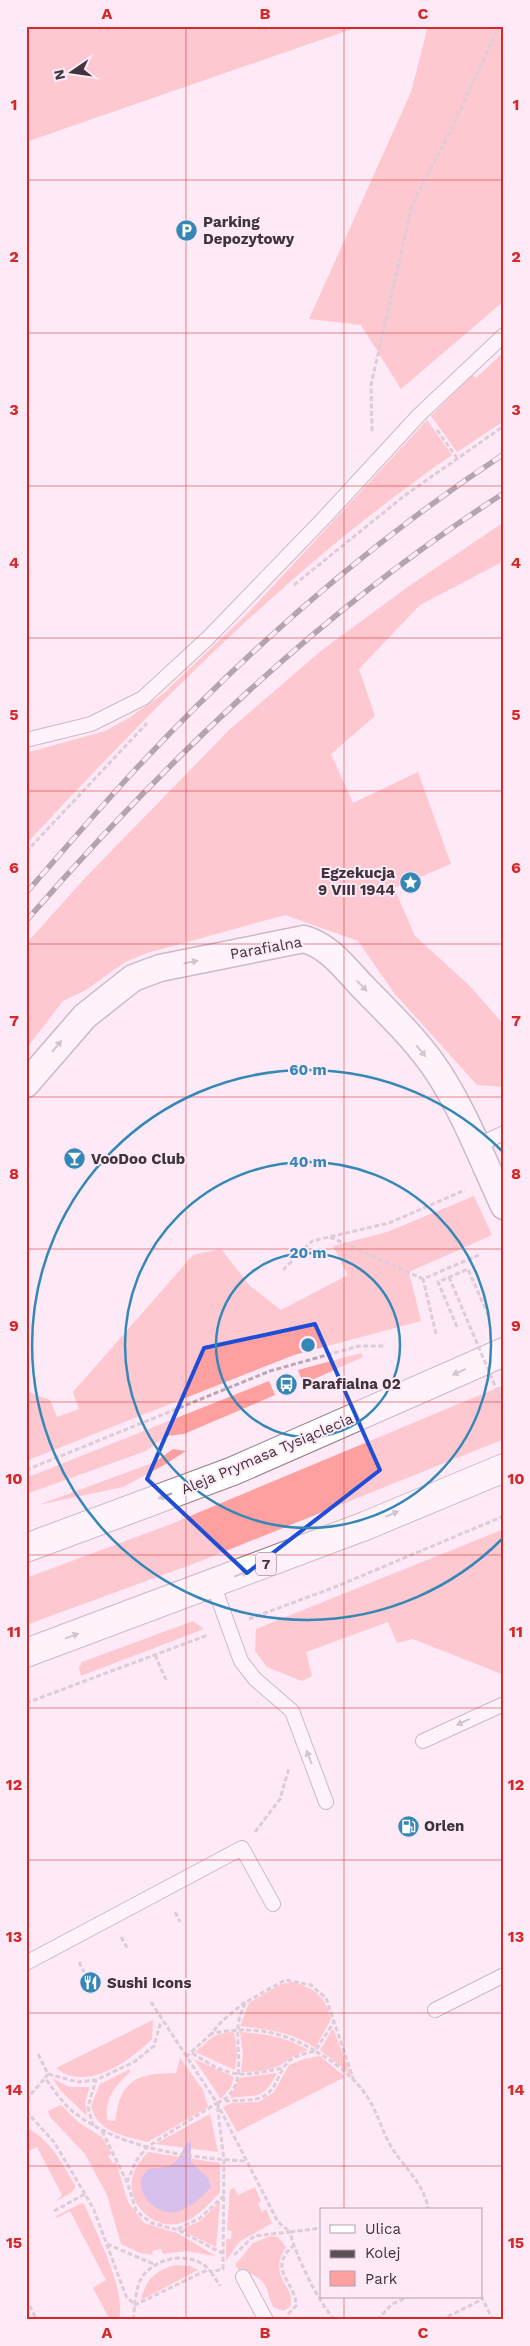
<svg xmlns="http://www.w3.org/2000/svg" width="530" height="2346" font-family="'Work Sans',sans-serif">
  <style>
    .green { fill: #fda09f }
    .water { fill: #ab8edf }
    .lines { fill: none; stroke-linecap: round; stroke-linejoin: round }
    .lane-casing { stroke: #947c8b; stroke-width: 16 }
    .street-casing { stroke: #947c8b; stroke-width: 29 }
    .primary-casing { stroke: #947c8b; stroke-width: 30 }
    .path { stroke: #b9a8b3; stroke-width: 3; stroke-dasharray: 5 2.5; stroke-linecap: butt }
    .lane { stroke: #fff; stroke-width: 14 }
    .street { stroke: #fff; stroke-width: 26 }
    .primary { stroke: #fff; stroke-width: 28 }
    .rail-casing { stroke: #5d5158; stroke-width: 5.5 }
    .rail { stroke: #fee9f6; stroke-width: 4; stroke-dasharray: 11; stroke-linecap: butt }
    .path-bridge { stroke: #b9a8b3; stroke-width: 3; stroke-dasharray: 5 2.5; stroke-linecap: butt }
    .oneway { fill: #9f9a9d }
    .marked { fill: none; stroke: #1d4ed8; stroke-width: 4; stroke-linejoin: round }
    .grid { fill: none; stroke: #d62828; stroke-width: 1; stroke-opacity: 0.55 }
    .ring { fill: none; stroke: #3587b7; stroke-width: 2.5 }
    .labels { text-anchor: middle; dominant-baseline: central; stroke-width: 4; stroke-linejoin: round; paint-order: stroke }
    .shield { fill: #fee9f6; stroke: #786a73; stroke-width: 1 }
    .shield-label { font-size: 14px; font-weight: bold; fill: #3f343b }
    .poi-label { font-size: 15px; font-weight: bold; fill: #3f343b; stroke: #fee9f6; text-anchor: start }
    .street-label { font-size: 15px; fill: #3f343b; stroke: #fee9f6 }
    .centre { fill: #3587b7; stroke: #fee9f6; stroke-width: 2.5 }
    .ring-label { font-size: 15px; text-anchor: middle; font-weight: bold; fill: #3587b7; stroke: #fee9f6; stroke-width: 4; stroke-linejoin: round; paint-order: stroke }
    .neatline { fill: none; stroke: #d62828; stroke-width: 2 }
    .grid-label { font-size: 16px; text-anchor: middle; font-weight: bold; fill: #d62828 }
  </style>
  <rect width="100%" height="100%" fill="#fee9f6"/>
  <path class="green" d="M26 26H361L26 142Z
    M428 26H504V301L401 389 361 325 309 319 411 92Z
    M504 352V421L457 452 431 416 472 375 476 378Z
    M427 420 452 455C292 565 158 703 26 844V753L105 731 129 718 164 693 247 614Z
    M504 522V561L420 605 359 669 375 716 331 754 353 803 418 772 451 864 394 888 415 936 470 986 504 1025V1087L477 1085 394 993 358 941 285 915 147 953 125 962 86 990 63 1001 26 1049V944L85 878 230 729 322 650 409 586Z
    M474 1196 492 1235 409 1272 421 1321 294 1355 26 1461V1391L50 1400 57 1417 79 1409 73 1392 193 1255 221 1249 250 1286 281 1310 348 1275 333 1246 387 1232Z
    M361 1353 363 1357 303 1384 298 1370Z
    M269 1381 275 1395 184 1434 166 1436 146 1451 26 1494V1478Z
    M504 1385V1439L201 1561 26 1625V1578L171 1524Z
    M173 1449 186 1451 164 1465 123 1487 38 1505 155 1462Z
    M504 1529V1675L413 1639 397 1643 388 1622 306 1652 312 1676 302 1681 267 1667 255 1651 256 1629Z
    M193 1621 204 1629 81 1676 79 1668 82 1662Z
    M293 1982C316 1989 325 1996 331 2019L315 2048C293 2032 267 2029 240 2026L249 2003 281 1984Z
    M153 2020 152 2039C130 2061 86 2093 56 2068Z
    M333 2028 350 2074 320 2050Z
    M234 2031 237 2053 235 2070 195 2052 214 2036Z
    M240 2032C265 2034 287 2037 308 2050 295 2054 291 2059 280 2065 269 2071 253 2072 241 2072L243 2054Z
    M320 2056 345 2077 237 2132 223 2107 232 2103 259 2102 274 2092 289 2065 304 2059Z
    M180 2058 203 2090 208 2107 148 2142C124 2136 97 2132 91 2106L100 2084 130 2069V2072C115 2086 105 2098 107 2120L115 2121C117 2114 117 2104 121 2097 131 2073 154 2074 176 2073Z
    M194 2059 234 2077 231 2087 221 2099Z
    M277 2073C263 2101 257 2094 230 2098L239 2078Z
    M52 2078 69 2087H90L85 2102 87 2116 61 2091Z
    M61 2105 78 2122 102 2137 112 2154 108 2156 113 2163 116 2162 128 2202 144 2223 177 2233 216 2256 186 2251 163 2254 161 2249 152 2251 153 2255 140 2253 121 2244 107 2195 85 2154 50 2117 48 2111Z
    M210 2114 218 2152 155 2144Z
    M26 2128C50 2138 62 2164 75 2185V2188L71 2193 56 2201 62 2195 37 2147 26 2152Z
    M148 2152 220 2163V2192C210 2203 198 2217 184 2222 157 2233 127 2206 132 2179 134 2168 141 2160 148 2152Z
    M255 2187 261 2201 258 2204 262 2212 266 2209 272 2223 239 2242 226 2261V2239H231L232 2231 227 2230 230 2190 234 2188 238 2195Z
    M220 2202 216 2247 181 2230 200 2221Z
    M82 2203 85 2205C97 2236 126 2288 119 2320H110L93 2288 106 2280 70 2211 57 2218 56 2216Z
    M271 2236 278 2237 286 2247C266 2278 297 2286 290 2307L283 2311 273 2307C265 2289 270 2284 250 2273L242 2274 235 2265 253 2243Z
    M176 2265 190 2266 198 2270 141 2300C145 2280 157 2269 176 2265Z"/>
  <path class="water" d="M191 2141V2162L208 2178 211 2187C201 2198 190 2208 176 2212 159 2216 138 2197 141 2179 142 2176 146 2172 147 2169 173 2166 176 2167 186 2143Z"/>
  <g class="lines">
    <defs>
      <path id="lane" d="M26 740 91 724 143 698 208 638 324 518 419 415 504 335
        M476 1146 504 1133
        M213 1584 241 1661 255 1679 292 1711 326 1802
        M423 1741 504 1704
        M26 1963 242 1848 273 1904
        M435 2010 504 1975
        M243 2277 266 2320"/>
      <path id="street" d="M26 1084 85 1016 133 978 160 968 304 939C329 946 345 968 362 986 388 1013 418 1041 438 1072 465 1113 483 1161 504 1206"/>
      <path id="primary" d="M26 1548 233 1471 504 1352
        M26 1653 365 1526 504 1468"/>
    </defs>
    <use href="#lane" class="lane-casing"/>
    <use href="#street" class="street-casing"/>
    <use href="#primary" class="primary-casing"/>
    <path class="path" d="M437 430 457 458
      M372 431 371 385 412 205 450 132 499 26
      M294 585 404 496 501 428 504 432
      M26 852 147 723
      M330 1237 423 1279
      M283 1270 312 1241 389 1223 465 1190
      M457 1327 438 1282 468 1269 488 1315
      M436 1334 423 1279 481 1254
      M26 1470 270 1371 359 1346H384
      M249 1619 335 1587 504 1516
      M155 1655 166 1680
      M26 1703 208 1635
      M255 1832 280 1799 289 1768
      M175 1912 180 1922
      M121 1937 128 1949
      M79 1962 84 1972
      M151 2002 217 2103 278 2222 290 2232 321 2228
      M245 2002 222 2021 211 2034C248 2025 283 2031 315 2051L334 2022
      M192 2053C232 2079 239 2077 283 2068
      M38 2054 48 2074 78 2082 96 2080 134 2062 154 2046 161 2021
      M186 2057 211 2034
      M48 2074 45 2078C54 2090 63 2104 75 2113 121 2149 189 2158 246 2161
      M26 2100 45 2078
      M225 2101C237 2100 253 2102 264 2096 278 2088 278 2071 289 2061 296 2055 307 2053 315 2051 337 2063 359 2081 371 2103 379 2117 383 2134 392 2148 404 2167 426 2186 428 2210
      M217 2103C248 2091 236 2053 238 2028 238 2019 242 2010 246 2002L285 1980 311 1985 326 1998 354 2081
      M26 2111 54 2142 85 2194
      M93 2126 88 2107 96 2080
      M102 2131 127 2182 136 2210 142 2216 152 2223 178 2230 222 2253
      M127 2182 136 2161 147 2147 217 2103 224 2160 223 2269 211 2272C194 2250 157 2256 142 2277 135 2288 135 2307 133 2320
      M54 2211 85 2194 94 2210 126 2296 135 2305 209 2269
      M178 2229 200 2218 224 2196
      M107 2244 156 2265
      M234 2255 254 2236 290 2232C295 2254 319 2304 335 2320
      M211 2272 220 2286
      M481 2296 493 2320
      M26 2299 37 2320
      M288 2314 296 2306C297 2283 266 2270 293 2246
      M377 2320 392 2304 408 2297
      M441 2320 483 2299"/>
    <use href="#lane" class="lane"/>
    <use href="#street" class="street"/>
    <use href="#primary" class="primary"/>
    <defs>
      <path id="rail" d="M26 893C62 852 97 811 134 771 244 653 369 543 504 454
        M26 921C166 760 323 609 504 493"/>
    </defs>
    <use href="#rail" class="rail-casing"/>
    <use href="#rail" class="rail"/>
    <path class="path-bridge" d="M449 1277 504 1407"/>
  </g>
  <defs><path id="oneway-solid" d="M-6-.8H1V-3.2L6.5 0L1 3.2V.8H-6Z" transform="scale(1.25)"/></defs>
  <g class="oneway">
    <use href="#oneway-solid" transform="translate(191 962) rotate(-11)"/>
    <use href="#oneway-solid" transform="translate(362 986) rotate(46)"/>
    <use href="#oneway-solid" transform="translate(57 1046) rotate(-50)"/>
    <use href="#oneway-solid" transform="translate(421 1051) rotate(50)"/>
    <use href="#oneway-solid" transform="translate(459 1372) rotate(156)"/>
    <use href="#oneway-solid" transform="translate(165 1496) rotate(159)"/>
    <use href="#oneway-solid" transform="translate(392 1514) rotate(-23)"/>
    <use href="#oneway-solid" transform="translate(241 1574) rotate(-21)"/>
    <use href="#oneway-solid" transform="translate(72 1636) rotate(-20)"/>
    <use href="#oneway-solid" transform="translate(463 1722) rotate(155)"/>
    <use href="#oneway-solid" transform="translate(309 1757) rotate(-111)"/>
  </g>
  <path d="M0 0H530V2346H0ZM315 1324 380 1470 247 1573 147 1479 204 1348Z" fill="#fee9f6" fill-opacity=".55" fill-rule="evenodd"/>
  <path class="marked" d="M315 1324 380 1470 247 1573 147 1479 204 1348Z"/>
  <path class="grid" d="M186 26V2320M344 26V2210M26 180H504M26 333H504M26 486H504M26 638H504M26 791H504M26 944H504M26 1097H504M26 1249H504M26 1402H504M26 1555H504M26 1708H504M26 1860H504M26 2013H504M26 2166H504M344 2297V2320"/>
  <g class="ring">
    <circle cx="308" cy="1345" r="92"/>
    <circle cx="308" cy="1345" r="183"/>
    <path d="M502 1539A275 275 0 1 1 502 1151"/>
  </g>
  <defs>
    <symbol id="parking-disc" viewBox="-11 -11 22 22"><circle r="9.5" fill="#3587b7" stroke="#fee9f6"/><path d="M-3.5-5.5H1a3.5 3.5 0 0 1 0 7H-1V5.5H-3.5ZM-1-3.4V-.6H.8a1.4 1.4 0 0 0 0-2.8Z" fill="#fff"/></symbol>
    <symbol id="sight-disc" viewBox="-11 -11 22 22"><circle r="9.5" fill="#3587b7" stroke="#fee9f6"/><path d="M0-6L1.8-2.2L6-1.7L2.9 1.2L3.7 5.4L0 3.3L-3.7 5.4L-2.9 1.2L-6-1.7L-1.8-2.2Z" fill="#fff"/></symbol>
    <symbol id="bar-disc" viewBox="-11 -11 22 22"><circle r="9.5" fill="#3587b7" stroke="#fee9f6"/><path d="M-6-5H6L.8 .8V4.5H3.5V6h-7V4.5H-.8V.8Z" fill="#fff"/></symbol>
    <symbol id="bus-disc" viewBox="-11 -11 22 22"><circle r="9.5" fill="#3587b7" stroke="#fee9f6"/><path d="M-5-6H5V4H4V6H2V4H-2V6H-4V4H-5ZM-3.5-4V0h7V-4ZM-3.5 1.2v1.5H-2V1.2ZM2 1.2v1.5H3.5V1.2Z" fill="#fff"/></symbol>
    <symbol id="fuel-disc" viewBox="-11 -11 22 22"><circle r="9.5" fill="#3587b7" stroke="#fee9f6"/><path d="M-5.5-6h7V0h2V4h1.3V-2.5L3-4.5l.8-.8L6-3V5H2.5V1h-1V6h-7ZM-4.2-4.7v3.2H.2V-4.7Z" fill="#fff"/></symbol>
    <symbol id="restaurant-disc" viewBox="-11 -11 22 22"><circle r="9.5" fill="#3587b7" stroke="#fee9f6"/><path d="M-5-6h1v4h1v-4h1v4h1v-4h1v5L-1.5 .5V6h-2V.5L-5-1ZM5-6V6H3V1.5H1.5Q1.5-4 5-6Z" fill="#fff"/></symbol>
  </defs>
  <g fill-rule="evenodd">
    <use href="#parking-disc" x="174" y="218" width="25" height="25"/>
    <use href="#sight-disc" x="398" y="870" width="25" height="25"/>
    <use href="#bar-disc" x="62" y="1146" width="25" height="25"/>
    <use href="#bus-disc" x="274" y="1372" width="25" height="25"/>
    <use href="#fuel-disc" x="396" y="1814" width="25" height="25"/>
    <use href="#restaurant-disc" x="78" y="1970" width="25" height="25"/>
  </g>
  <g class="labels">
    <rect class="shield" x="256" y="1552.5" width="20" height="23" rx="4"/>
    <g class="shield-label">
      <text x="266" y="1564">7</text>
    </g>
    <g class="poi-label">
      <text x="203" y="222">Parking<tspan x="203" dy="17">Depozytowy</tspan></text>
      <text x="395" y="873" text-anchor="end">Egzekucja<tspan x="395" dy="17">9 VIII 1944</tspan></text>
      <text x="91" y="1159">VooDoo Club</text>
      <text x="302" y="1384">Parafialna 02</text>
      <text x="424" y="1826">Orlen</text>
      <text x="107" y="1983">Sushi Icons</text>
    </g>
    <g class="street-label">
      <text transform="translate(266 948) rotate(-10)">Parafialna</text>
      <text transform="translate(267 1454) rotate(-23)">Aleja Prymasa Tysiąclecia</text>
    </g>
  </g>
  <circle cx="308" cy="1345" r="8" class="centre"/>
  <g class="ring-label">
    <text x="308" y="1075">60 m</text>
    <text x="308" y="1167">40 m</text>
    <text x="308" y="1258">20 m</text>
  </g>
  <rect width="530" height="2346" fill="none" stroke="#fee9f6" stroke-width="55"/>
  <rect x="320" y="2208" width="162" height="90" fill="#fee9f6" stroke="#b2a1ab"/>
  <rect x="330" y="2225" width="25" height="8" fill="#ffffff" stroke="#b2a1ab"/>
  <text x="365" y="2234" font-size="15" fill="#3f343b">Ulica</text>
  <rect x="330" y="2250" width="25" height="8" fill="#5d5158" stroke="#b2a1ab"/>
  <text x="365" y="2258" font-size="15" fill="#3f343b">Kolej</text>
  <rect x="330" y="2271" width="25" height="15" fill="#fda09f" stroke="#b2a1ab"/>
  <text x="365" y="2284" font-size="15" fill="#3f343b">Park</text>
  <g transform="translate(72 72) rotate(257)" stroke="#fee9f6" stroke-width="4" paint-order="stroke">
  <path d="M0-4L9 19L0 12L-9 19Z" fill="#3f343b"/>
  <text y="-8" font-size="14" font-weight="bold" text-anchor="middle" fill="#3f343b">N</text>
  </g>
  <rect x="28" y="28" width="474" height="2290" class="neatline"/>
  <g class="grid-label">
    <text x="107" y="19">A</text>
    <text x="265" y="19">B</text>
    <text x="423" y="19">C</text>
    <text x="14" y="110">1</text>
    <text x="516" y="110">1</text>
    <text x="14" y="262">2</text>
    <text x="516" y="262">2</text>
    <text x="14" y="415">3</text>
    <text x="516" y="415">3</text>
    <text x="14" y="568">4</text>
    <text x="516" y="568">4</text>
    <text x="14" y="720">5</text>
    <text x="516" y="720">5</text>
    <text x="14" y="873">6</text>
    <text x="516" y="873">6</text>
    <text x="14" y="1026">7</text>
    <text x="516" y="1026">7</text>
    <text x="14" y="1179">8</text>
    <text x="516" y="1179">8</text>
    <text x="14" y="1331">9</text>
    <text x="516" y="1331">9</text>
    <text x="14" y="1484">10</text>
    <text x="516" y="1484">10</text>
    <text x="14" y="1637">11</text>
    <text x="516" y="1637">11</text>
    <text x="14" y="1790">12</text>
    <text x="516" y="1790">12</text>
    <text x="14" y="1942">13</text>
    <text x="516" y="1942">13</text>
    <text x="14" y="2095">14</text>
    <text x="516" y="2095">14</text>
    <text x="14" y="2248">15</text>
    <text x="516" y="2248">15</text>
    <text x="107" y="2338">A</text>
    <text x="265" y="2338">B</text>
    <text x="423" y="2338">C</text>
  </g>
</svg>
